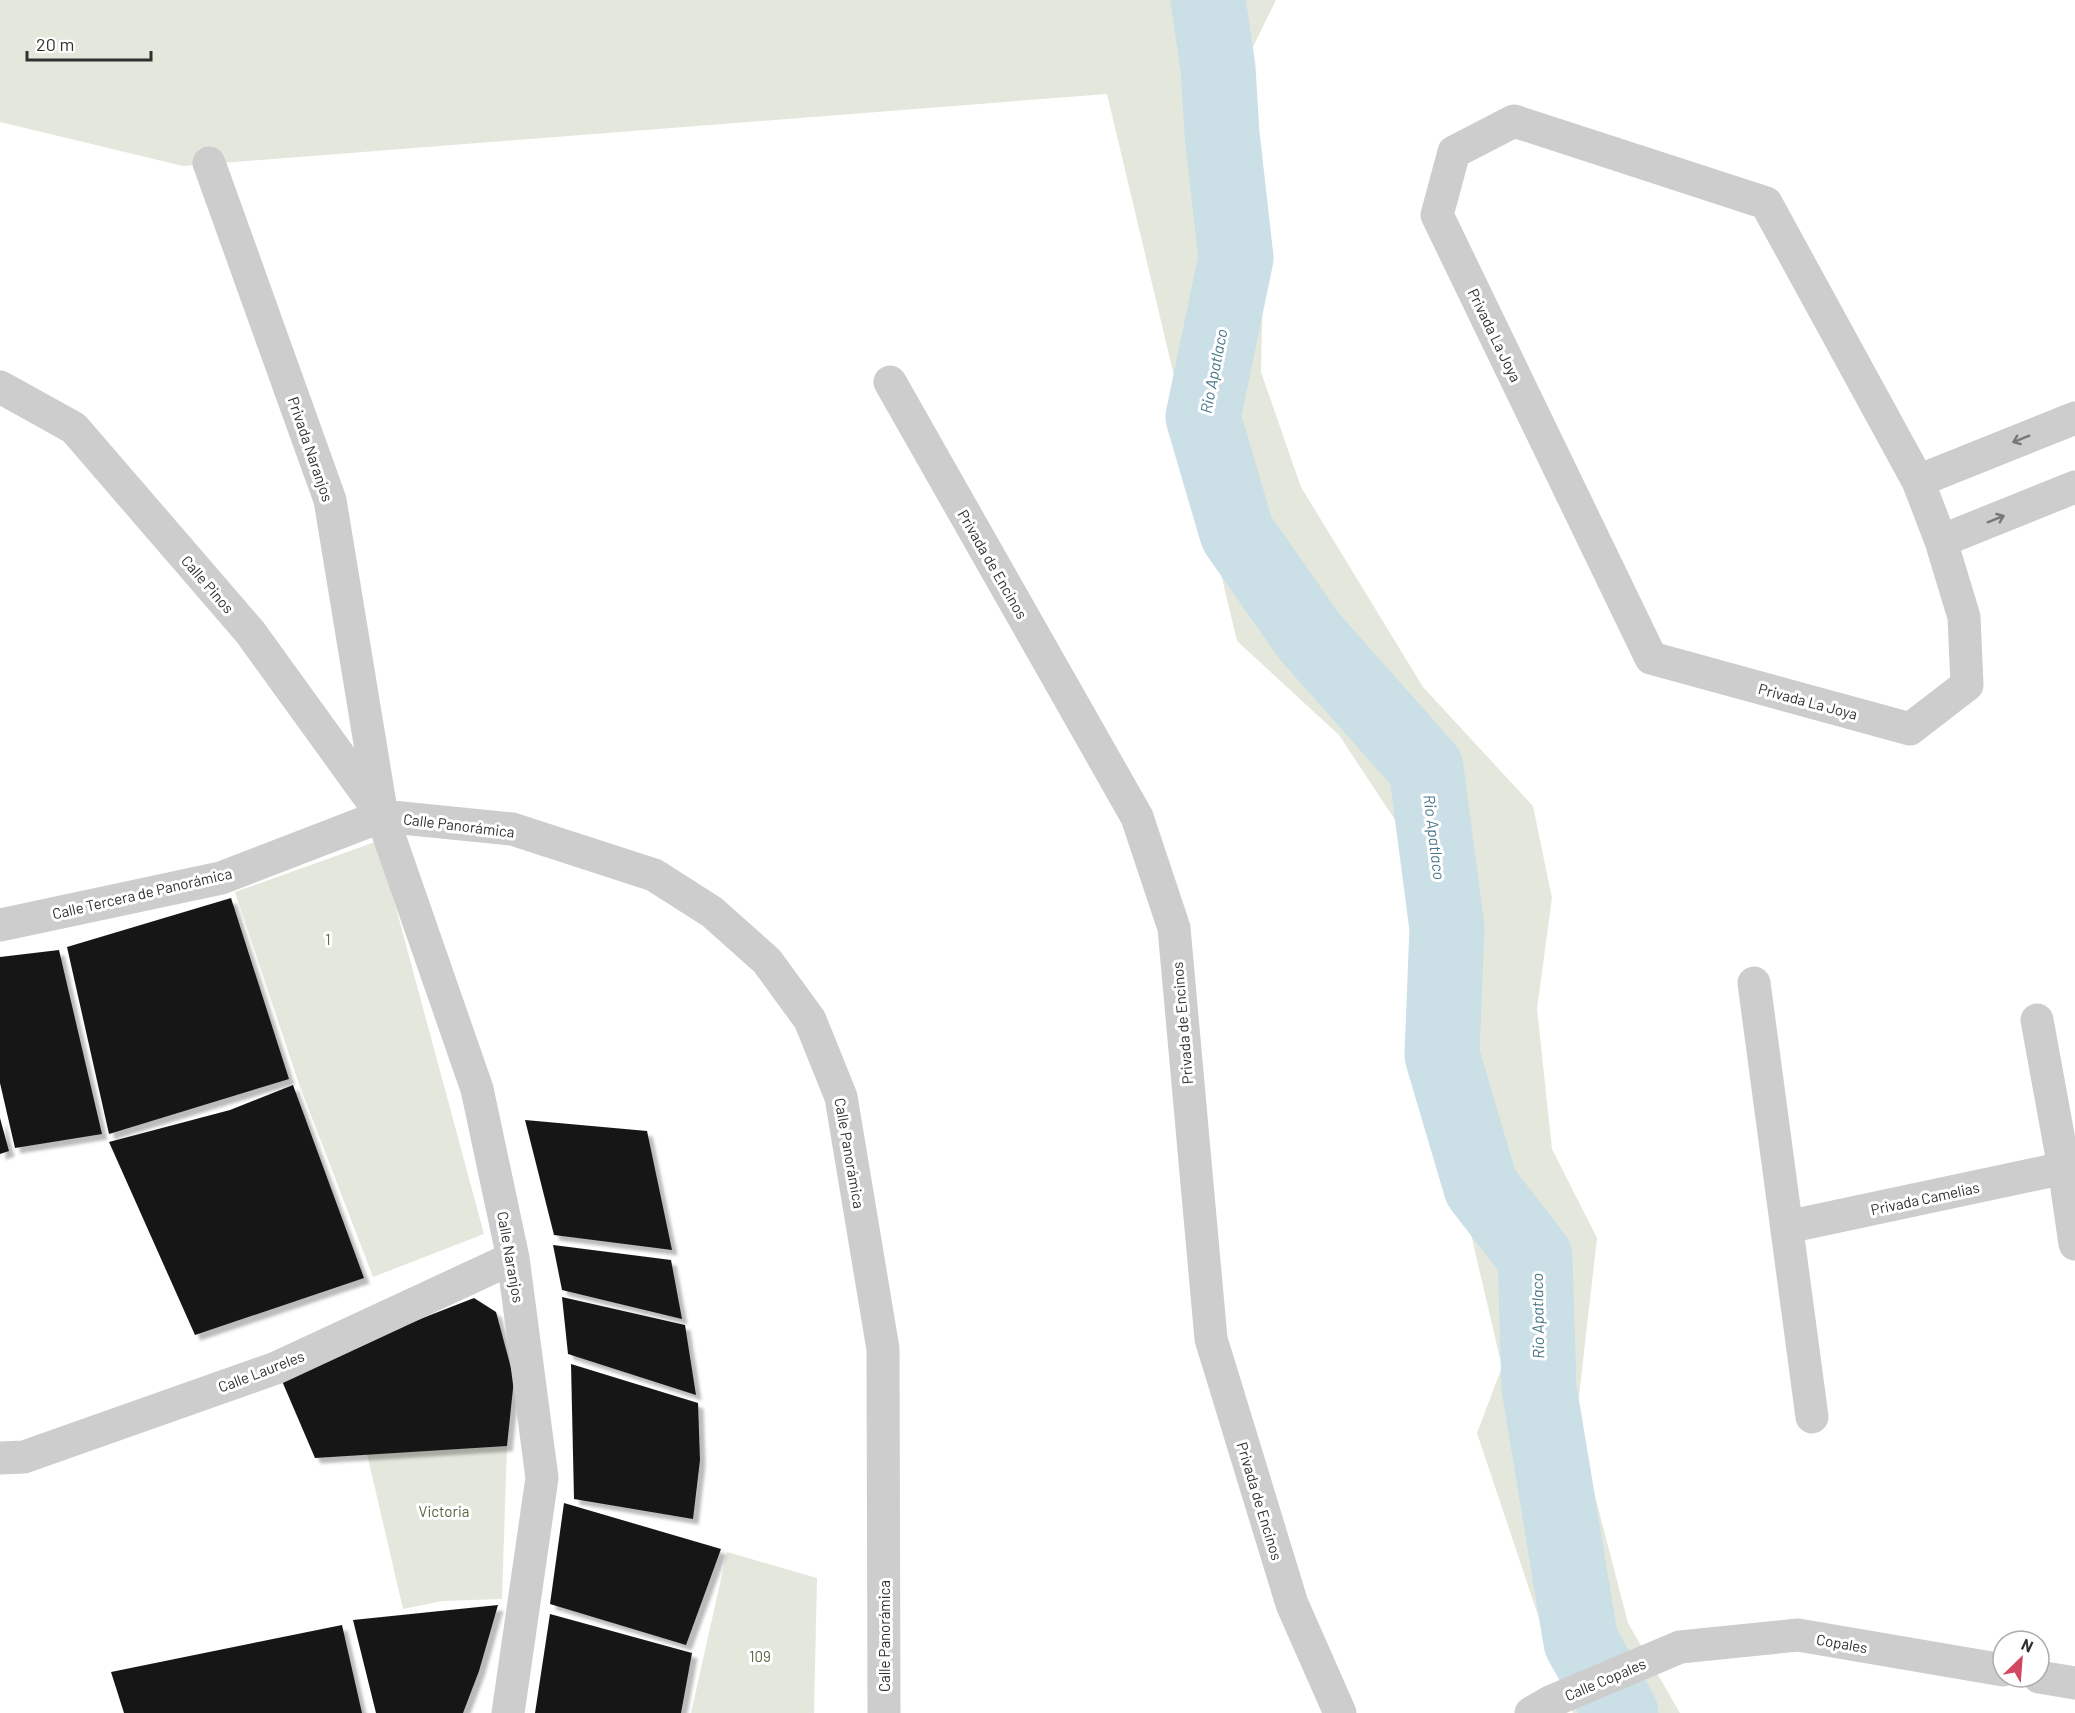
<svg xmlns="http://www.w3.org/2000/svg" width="2075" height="1713" font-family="Barlow,sans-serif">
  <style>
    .green { fill: #e4e8dc }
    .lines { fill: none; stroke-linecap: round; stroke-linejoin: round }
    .river { stroke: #cbdfe6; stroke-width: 75 }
    .building { fill: #171717; filter: url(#shadow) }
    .street { stroke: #cdcdcd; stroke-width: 33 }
    .oneway { stroke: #777 }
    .labels { text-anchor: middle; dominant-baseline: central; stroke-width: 6; stroke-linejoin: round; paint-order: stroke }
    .street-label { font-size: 15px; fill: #303030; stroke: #fff }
    .park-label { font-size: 15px; fill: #576642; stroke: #fff }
    .water-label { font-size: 16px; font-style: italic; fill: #477688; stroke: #fff }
  </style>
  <defs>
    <filter id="shadow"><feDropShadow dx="5.5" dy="5.5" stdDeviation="1.5" flood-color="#0004"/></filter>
  </defs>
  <rect width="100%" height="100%" fill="#fff"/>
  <path class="green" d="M0 0H1276L1247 59 1265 185 1261 372 1301 487 1423 687 1533 806 1552 898 1537 1009 1552 1149 1597 1238 1576 1423 1628 1623 1680 1713H1573L1559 1678 1477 1433 1502 1367 1460 1187 1423 996 1405 835 1339 735 1237 641 1107 94 183 166 0 122Z
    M378 841 484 1234 373 1277 299 1084 235 892Z
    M507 1446 502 1599 442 1601 403 1609 367 1454Z
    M727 1552 817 1578 814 1713H691Z"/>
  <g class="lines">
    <path class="river" d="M1208 0 1218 68 1222 134 1236 258 1203 417 1237 533 1309 636 1426 768 1447 928 1442 1055 1481 1187 1535 1257 1539 1388 1581 1642 1621 1713"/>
  </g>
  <path class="building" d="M231 898 289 1079 109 1134 67 947Z
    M59 950 102 1134 15 1148 0 1083V957Z
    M293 1085 364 1278 195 1335 109 1142 230 1110Z
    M0 1118 9 1151 0 1154Z
    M525 1120 647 1131 672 1250 554 1235Z
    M553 1245 671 1260 682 1319 562 1290Z
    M562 1297 685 1325 696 1395 568 1354Z
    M474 1298 496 1312 514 1379 507 1446 315 1458 279 1374Z
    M571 1364 698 1403 700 1460 693 1519 574 1499Z
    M564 1503 721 1549 686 1645 550 1604Z
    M498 1605 479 1671 463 1713H376L353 1620Z
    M550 1614 692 1653 681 1713H535Z
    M342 1625 362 1713H124L111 1672Z"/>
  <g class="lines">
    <path class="street" d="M1514 121 1766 203 1918 481 1941 541 1964 617 1967 685 1910 729 1651 658 1437 215 1454 152Z
      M209 163 330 500 382 816 477 1089 513 1258 542 1478 508 1713
      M890 382 1137 817 1174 928 1211 1339 1292 1604 1340 1713
      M0 387 74 428 250 632 378 809
      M1918 481 2075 418
      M1941 541 2075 487
      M0 925 221 878 382 816 512 829 654 875 712 912 767 961 810 1020 841 1097 883 1349 884 1713
      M1754 983 1812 1417
      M2037 1020 2064 1168 2075 1244
      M1787 1227 2064 1168 2075 1163
      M0 1458 24 1457 276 1368 513 1258
      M2039 1677 2075 1683
      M1531 1713 1550 1702 1680 1647 1798 1635 2003 1670"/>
  </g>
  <defs><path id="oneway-shaft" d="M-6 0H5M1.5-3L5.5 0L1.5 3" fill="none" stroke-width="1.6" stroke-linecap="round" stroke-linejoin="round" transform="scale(1.5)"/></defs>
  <g class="oneway">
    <use href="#oneway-shaft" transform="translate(2021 439) rotate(158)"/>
    <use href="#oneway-shaft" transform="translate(1996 519) rotate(-22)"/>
  </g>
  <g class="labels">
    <g class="street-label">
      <text transform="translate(1495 335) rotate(64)">Privada La Joya</text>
      <text transform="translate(311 449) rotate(71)">Privada Naranjos</text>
      <text transform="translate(993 564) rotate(60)">Privada de Encinos</text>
      <text transform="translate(208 584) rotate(49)">Calle Pinos</text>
      <text transform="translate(1808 701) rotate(15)">Privada La Joya</text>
      <text transform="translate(459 825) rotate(7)">Calle Panorámica</text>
      <text transform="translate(142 893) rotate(-13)">Calle Tercera de Panorámica</text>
      <text transform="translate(1182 1023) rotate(-95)">Privada de Encinos</text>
      <text transform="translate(850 1153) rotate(80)">Calle Panorámica</text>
      <text transform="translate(1925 1198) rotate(-12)">Privada Camelias</text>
      <text transform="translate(511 1257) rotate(80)">Calle Naranjos</text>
      <text transform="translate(261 1371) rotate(-21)">Calle Laureles</text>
      <text transform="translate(1260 1501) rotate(73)">Privada de Encinos</text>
      <text transform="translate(884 1636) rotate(-90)">Calle Panorámica</text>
      <text transform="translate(1842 1643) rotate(10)">Copales</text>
      <text transform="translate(1605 1679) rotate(-23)">Calle Copales</text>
    </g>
    <g class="park-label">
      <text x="328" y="939">1</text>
      <text x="444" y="1511">Victoria</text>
      <text x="760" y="1656">109</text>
    </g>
    <g class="water-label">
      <text transform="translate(1213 371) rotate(-79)">Rio Apatlaco</text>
      <text transform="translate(1435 837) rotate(83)">Rio Apatlaco</text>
      <text transform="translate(1537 1316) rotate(-91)">Rio Apatlaco</text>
    </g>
  </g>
  <g transform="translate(2021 1659) rotate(25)"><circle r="28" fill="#ffffff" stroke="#acacac" stroke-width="1.5"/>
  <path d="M0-4.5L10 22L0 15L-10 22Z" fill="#d04862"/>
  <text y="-9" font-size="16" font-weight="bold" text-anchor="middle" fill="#303030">N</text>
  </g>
  <path d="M27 51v9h124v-9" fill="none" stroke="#303030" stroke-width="3"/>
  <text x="36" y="51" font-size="18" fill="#303030" stroke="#ffffff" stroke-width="4.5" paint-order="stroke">20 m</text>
</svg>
